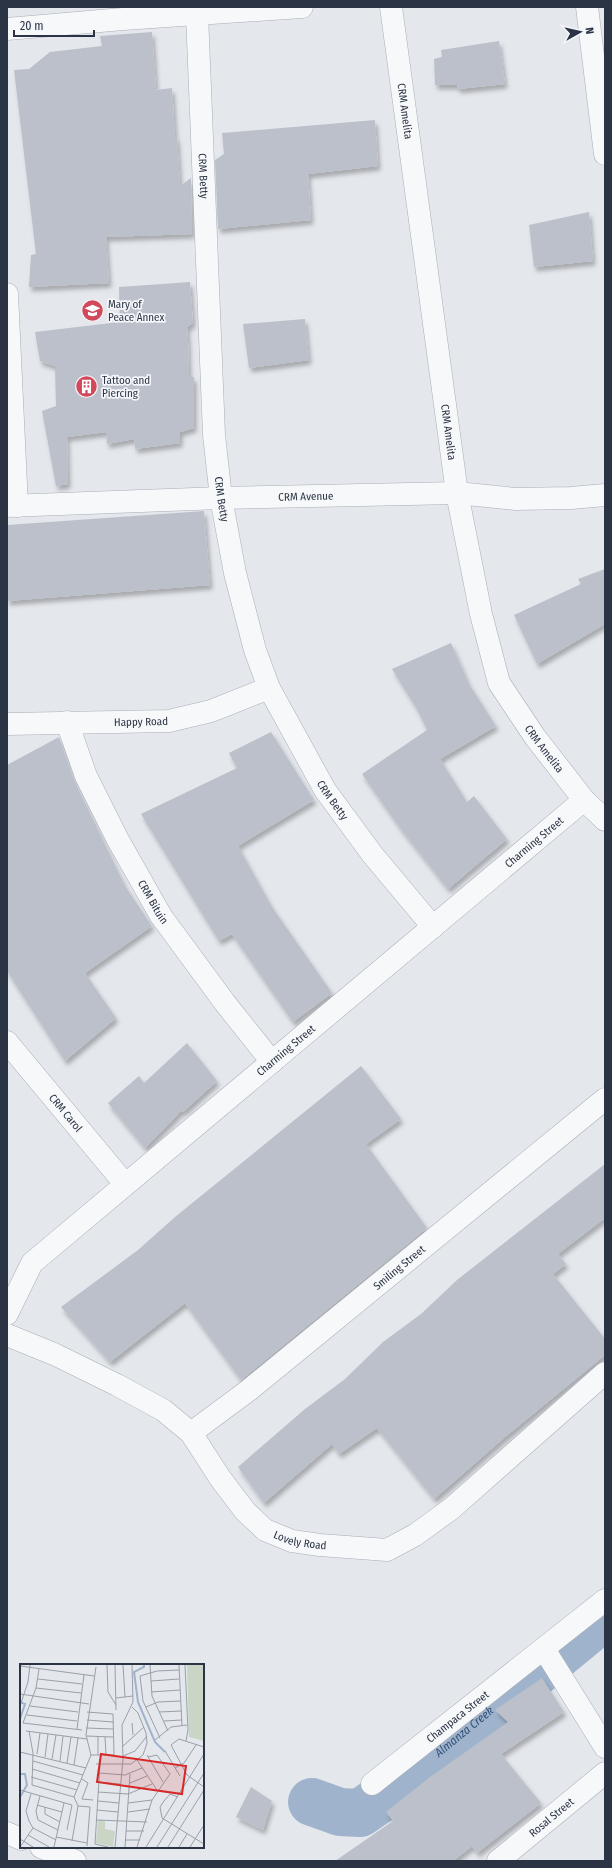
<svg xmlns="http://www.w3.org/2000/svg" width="612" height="1868" font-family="'Fira Sans Condensed',sans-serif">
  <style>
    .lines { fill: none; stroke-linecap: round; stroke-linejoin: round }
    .river { stroke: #9fb4cc; stroke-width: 48 }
    .building { fill: #bbc0ca; filter: url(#shadow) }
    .minor-casing { stroke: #a9aeb7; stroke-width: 23 }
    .minor { stroke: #f7f8fa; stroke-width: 22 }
    .labels { text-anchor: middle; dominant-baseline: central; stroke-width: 3.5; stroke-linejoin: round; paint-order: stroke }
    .street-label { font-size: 11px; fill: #2b3445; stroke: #f4f6f9 }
    .poi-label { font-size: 11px; fill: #2b3445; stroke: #f4f6f9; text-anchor: start }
    .water-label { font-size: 12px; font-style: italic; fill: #34527a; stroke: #f4f6f9 }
    .inset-river { fill: none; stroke: #9fb4cc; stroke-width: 2 }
    .inset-road { fill: none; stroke: #9a9fa9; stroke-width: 1 }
    .view { fill: #d62828; fill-opacity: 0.15; stroke: #d62828; stroke-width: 2 }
    .inset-edge { fill: none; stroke: #2b3445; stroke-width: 2 }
  </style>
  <defs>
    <filter id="shadow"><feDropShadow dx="2.5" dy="4.5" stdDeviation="2" flood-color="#0004"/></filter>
  </defs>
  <rect width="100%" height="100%" fill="#e4e7ec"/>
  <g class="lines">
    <path class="river" id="s1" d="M312 1802 340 1812 360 1813 392 1791 605 1616"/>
  </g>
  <path class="building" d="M152 32 156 90 172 88 175 137H177L180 186 191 178 192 234 106 237 109 283 29 287 31 255 36 254 14 70 29 69 50 52 102 46 100 36Z
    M499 41 505 84 458 89 457 85H435L434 59 442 57 441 50Z
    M375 120 378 166 308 174 311 220 218 229 215 160 224 154 222 133Z
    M589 212 593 261 534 267 529 225Z
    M190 282 193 323 187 327 188 342 189 377H194V428L180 432V443L135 449 134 439 107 444 106 432 67 437 68 484 56 486 42 411 56 406 55 366 40 361 35 332 120 322 119 287Z
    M305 319 309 360 249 368 243 324Z
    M204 511 210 585 7 601V525Z
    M605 569V624L537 664 514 615 581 584 578 579Z
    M451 643 469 684 496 726 440 759 467 802 474 796 507 839 448 889 400 828 362 774 427 730 417 709 392 669Z
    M271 732 314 800 238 846 272 907 332 993 293 1022 232 934 219 941 141 814 237 768 229 753Z
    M59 737 74 780 100 834 125 886 152 926 85 973 116 1018 65 1061 7 971V765Z
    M187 1043 217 1081 183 1112 182 1110 145 1148 108 1103 139 1076 144 1083Z
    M361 1066 401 1119 366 1144 427 1228 241 1380 185 1303 110 1362 61 1307 138 1250 175 1217Z
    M605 1164V1218L558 1254 566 1264 553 1274 605 1339V1355L505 1437 434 1499 377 1428 339 1454 332 1444 264 1503 238 1467 305 1409 345 1379 383 1342 421 1314 457 1280Z
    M542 1678 564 1712 501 1754 541 1803 477 1853 472 1846 453 1861H335L393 1821 386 1812 430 1777 508 1722 495 1710Z
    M251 1787 272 1801 263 1830 236 1817Z"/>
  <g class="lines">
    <defs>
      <g id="minor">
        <path id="s2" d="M391 7 457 493 481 614 499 683 535 737 584 800 605 820"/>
        <path d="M587 7 605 154"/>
        <path id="s3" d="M197 14 214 435 221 498 235 573 255 650 269 688 325 790 372 854 433 927"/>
        <path d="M7 29 123 19 302 7"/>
        <path d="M7 294 17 506"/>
        <path id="s4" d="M7 506 221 498 457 493 516 499 571 498 605 495"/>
        <path id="s5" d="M67 722 86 776 118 840 161 916 225 1003 272 1062"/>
        <path id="s6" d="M7 724 169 721 211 711 269 688"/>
        <path id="s7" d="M7 1042 125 1184"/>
        <path id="s8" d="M7 1314 32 1263 584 800"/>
        <path id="s9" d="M7 1335 54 1354 117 1385 163 1410 191 1433 220 1478 245 1511 265 1530 292 1541 320 1545 387 1550 415 1535 451 1509 605 1373"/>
        <path id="s10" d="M191 1433 249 1390 605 1099"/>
        <path d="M544 1649 605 1747"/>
        <path id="s11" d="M372 1784 605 1600"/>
        <path d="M7 1833 21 1839"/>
        <path d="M41 1847 75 1861"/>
        <path id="s12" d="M498 1861 605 1773"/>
      </g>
    </defs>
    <use href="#minor" class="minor-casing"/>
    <use href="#minor" class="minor"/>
  </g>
  <defs>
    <symbol id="school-disc" viewBox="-11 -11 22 22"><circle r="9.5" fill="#d1495b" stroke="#f4f6f9"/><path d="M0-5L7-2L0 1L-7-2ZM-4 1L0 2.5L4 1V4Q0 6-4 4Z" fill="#fff"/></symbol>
    <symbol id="building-disc" viewBox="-11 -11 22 22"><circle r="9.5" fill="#d1495b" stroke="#f4f6f9"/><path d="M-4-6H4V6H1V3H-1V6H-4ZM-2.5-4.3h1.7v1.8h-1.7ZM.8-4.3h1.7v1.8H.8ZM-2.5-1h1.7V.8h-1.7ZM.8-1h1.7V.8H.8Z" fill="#fff"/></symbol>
  </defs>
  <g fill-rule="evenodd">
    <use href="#school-disc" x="80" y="298" width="25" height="25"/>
    <use href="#building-disc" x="74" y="374" width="25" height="25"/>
  </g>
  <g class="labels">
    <g class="street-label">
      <text stroke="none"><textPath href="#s2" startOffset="105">CRM Amelita</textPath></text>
      <text stroke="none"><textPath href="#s3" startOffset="162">CRM Betty</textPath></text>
      <text stroke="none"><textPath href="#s2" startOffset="429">CRM Amelita</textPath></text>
      <text stroke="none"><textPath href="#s4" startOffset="299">CRM Avenue</textPath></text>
      <text stroke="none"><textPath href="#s3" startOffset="486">CRM Betty</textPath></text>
      <text stroke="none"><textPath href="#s6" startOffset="134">Happy Road</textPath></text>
      <text stroke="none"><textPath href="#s2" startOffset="765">CRM Amelita</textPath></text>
      <text stroke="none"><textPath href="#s3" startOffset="810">CRM Betty</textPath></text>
      <text stroke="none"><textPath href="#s8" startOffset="712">Charming Street</textPath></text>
      <text stroke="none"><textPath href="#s5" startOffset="200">CRM Bituin</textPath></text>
      <text stroke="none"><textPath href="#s8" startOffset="388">Charming Street</textPath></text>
      <text stroke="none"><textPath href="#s7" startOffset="92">CRM Carol</textPath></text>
      <text stroke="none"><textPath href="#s10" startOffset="266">Smiling Street</textPath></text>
      <text stroke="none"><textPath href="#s9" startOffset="369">Lovely Road</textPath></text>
      <text stroke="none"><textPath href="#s11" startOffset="109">Champaca Street</textPath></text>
      <text stroke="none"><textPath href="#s12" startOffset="69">Rosal Street</textPath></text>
    </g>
    <g class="poi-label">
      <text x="108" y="304">Mary of<tspan x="108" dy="13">Peace Annex</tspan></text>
      <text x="102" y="380">Tattoo and<tspan x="102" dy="13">Piercing</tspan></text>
    </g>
    <g class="water-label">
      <text stroke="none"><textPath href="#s1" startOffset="182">Almanza Creek</textPath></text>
    </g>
  </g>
  <g transform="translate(20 1664)">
    <rect width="184" height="184" fill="#e4e7ec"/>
    <path d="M78 156 85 157V165L95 167 93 183 76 179Z" fill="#c9d6c5"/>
    <path d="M167 1H184V77L169 73Z" fill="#c9d6c5"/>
    <path class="inset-river" d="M124 1V3L114 8 118 38 135 78 145 88M0 55 5 40 0 38M0 110H5L7 121 0 133"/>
    <path class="inset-road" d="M87 1 88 28 96 41M95 1 96 46M103 1 105 33M130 1 132 32 148 67M159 1 162 62M165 1 168 66 166 77M0 2 74 12M19 5 16 24 3 59 62 66M18 15 62 20M131 17 159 15M16 24 61 29M131 28 160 26M0 30 69 40M96 34 113 32M0 42 8 18 10 1M10 42 58 48M126 43 138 38 161 37M67 48 93 50 94 91H71M139 48 162 47M7 51 57 57M67 56 93 58M144 57 162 56M112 59 113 71M66 64 93 65M57 65 64 11M6 67 67 75M9 67 13 89 12 121 54 133M66 72 93 73M78 72V91M85 73 86 91M140 74 123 37 120 12 137 7 159 6M135 76 151 63 167 61M103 82 124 63M184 83 159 75 151 81 167 111 184 123M145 87 160 112M0 88 66 104M17 90 20 69M127 91 143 118M103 92 115 87 127 72M25 93 28 70M32 95 36 71M117 96 137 126M13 97 63 111M40 97 43 72M47 99 51 73M76 100H111L123 91 127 79 126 69 118 49 112 43M80 100 75 180 88 183M54 101 58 74M155 104 164 99 176 81M12 105 60 119M79 109 105 111 122 104M11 113 57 126M62 115 68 119 62 135 73 136M78 118 100 120M110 119 127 112M0 126 52 141 47 166M78 128 108 130 132 120M11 130 6 147 9 157 13 164 36 176M20 132 16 147 18 156 38 166M158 133 150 130 144 137 140 143 142 154 184 180M78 137 99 139M108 139 132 136M17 141 42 148M58 142 70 143 67 182M25 143V150L40 158M77 146 98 148M108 148 130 145M77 156 127 158M106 167H124M8 171 29 183M36 173 67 179M0 175 13 183M105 176H120M52 177 58 142 54 133 71 91 66 71 76 3M0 183 13 164M34 183 44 139M95 183 103 95 102 61 113 38 112 1M105 183 110 110M117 183 132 136 150 110 137 91 128 93M126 183 184 90M137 183 184 109M148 183 184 126M159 183 167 170M170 183 184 161"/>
    <path class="view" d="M81 90 166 102 162 130 77 118Z"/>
    <rect width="184" height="184" class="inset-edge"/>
  </g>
  <rect width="612" height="1868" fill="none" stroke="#2b3445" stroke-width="16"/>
  <g transform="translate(580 32) rotate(82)" stroke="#f4f6f9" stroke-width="3" paint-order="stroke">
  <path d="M0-3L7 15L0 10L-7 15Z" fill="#2b3445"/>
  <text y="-6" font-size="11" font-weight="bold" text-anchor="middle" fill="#2b3445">N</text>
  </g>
  <path d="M14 30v6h80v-6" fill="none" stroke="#2b3445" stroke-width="2"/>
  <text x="20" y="30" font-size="12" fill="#2b3445" stroke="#f4f6f9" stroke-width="3" paint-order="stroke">20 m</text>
</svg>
